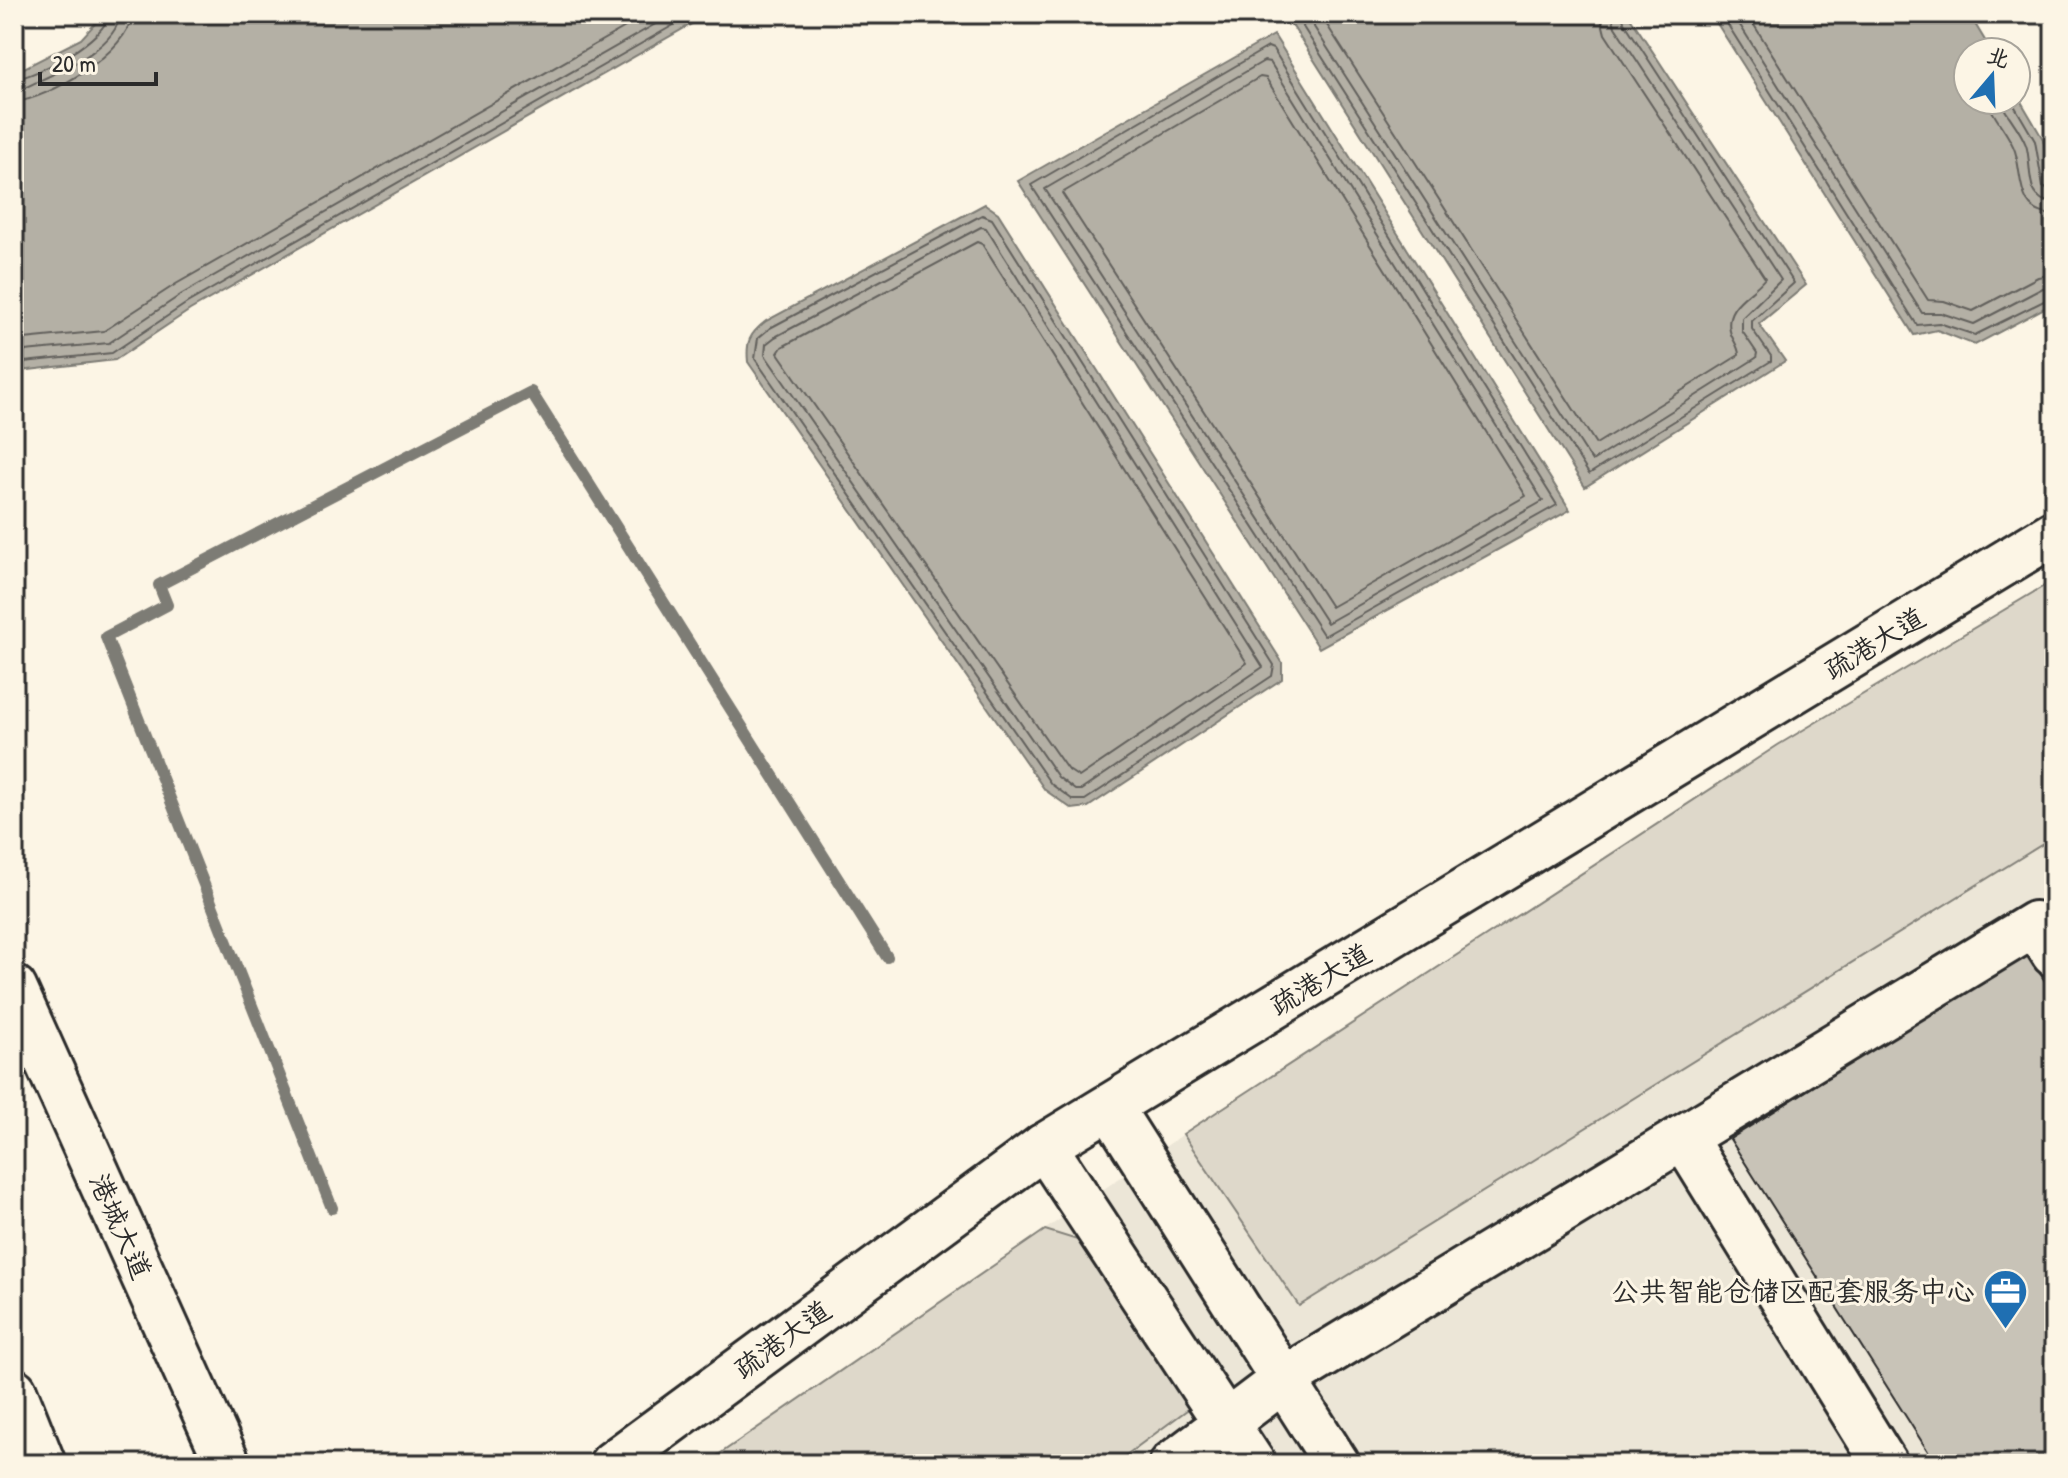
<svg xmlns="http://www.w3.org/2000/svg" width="2068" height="1478" font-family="'Patrick Hand','LXGW WenKai TC',sans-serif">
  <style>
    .built { fill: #ece6d7 }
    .green { fill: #ded8ca; stroke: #84827a; stroke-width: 2 }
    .water { fill: #b4b0a5; stroke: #7d7b74; stroke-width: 2 }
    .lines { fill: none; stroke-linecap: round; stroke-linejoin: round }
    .shore { stroke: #62605c; stroke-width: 2 }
    .stream { stroke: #7d7b74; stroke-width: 12 }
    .building { fill: #c8c3b7; stroke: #2b2b2b; stroke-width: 2 }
    .minor-casing { stroke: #2b2b2b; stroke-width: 50 }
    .major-casing { stroke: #2b2b2b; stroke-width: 50 }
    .minor { stroke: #fcf5e5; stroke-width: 44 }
    .major { stroke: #fcf5e5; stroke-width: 44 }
    .labels { text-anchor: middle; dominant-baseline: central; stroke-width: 6; stroke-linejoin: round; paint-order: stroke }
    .street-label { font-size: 28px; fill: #2b2b2b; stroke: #fcf5e5 }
    .poi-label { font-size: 28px; fill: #2b2b2b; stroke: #fcf5e5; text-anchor: end }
  </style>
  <rect width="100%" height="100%" fill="#fcf5e5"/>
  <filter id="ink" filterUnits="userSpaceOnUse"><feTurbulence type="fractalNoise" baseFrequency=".0125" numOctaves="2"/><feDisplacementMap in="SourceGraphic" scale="16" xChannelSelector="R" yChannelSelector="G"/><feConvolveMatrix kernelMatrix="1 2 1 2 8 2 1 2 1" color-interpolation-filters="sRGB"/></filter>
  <g filter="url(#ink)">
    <path class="built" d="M2054 580V1464H705L1204 1120 1778 745Z"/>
    <path class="green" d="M2054 580V837L1299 1306 1183 1134 1778 745Z
      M1045 1230 1084 1242 1191 1407 1114 1464H705Z"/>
    <path class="water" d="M104 14H709L190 310 115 360 20 371 14 369V73L81 39Z
      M1302 14H1628L1806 285 1759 324 1785 361 1585 487 1290 22Z
      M1711 14H1969L1992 52H1968V100H2016V93L2043 139 2054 195V303L1975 345 1937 330 1914 335Z
      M1274 35 1570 510 1319 648 1018 181Z
      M985 204 998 213 1282 662V679L1088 807 1072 809 1045 790 748 362C746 342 749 334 766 321Z"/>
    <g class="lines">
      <path class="shore" d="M1305 14 1303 27 1589 474 1771 361V356L1752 329V321L1794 283 1624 22 1622 14
        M1315 14 1314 27 1592 461 1756 358 1757 353 1742 331V318L1781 280 1615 27 1612 14
        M1327 14V25L1596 444 1739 355C1739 346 1732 340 1730 331 1724 304 1752 295 1765 278L1605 34 1600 14
        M1721 14 1917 325 1939 323 1975 335 2054 296
        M1733 14 1922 313H1941L1974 324 2043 288 2054 286
        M1747 14 1928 300 1944 301 1973 311 2038 277 2054 274
        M1268 47 1273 49 1557 505 1324 636 1031 185Z
        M1264 61 1270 62 1543 501 1327 623 1045 189Z
        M1260 77 1266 78 1526 496 1331 607 1062 193Z
        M14 79C37 77 107 38 109 14
        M14 90 24 88C52 74 117 50 120 14
        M1987 100C1993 118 2009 133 2015 151 2023 178 2016 213 2054 215
        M1999 100C2007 115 2020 129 2026 145 2033 166 2023 201 2054 203
        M2011 100 2035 141 2043 187 2054 193
        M14 102C47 100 130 51 132 14
        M982 215 992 219 1274 665 1272 676 1085 800H1073L1051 784 755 359 758 338 770 328Z
        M981 227 986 228 1263 667 1081 790H1075L1058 777 765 355 766 344 775 337Z
        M977 242 982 244 1247 663 1079 777 1067 769 778 353 782 347Z
        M14 340 104 331 176 284 648 14
        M14 352 109 343 182 294 673 14
        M14 363 112 353 187 303 693 14"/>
      <path class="stream" d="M332 1208 106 637 167 605 159 585 531 392 887 957"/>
    </g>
    <path class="building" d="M2026 952 2054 995V1464H1936L1730 1139Z"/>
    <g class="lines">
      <defs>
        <path id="minor" d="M1110 1107 1337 1464
          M1683 1137 1885 1464
          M1044 1146 1253 1464
          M1172 1464 1283 1380 2035 924 2054 954"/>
        <path id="major" d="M14 988 228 1464
          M14 1391 43 1464
          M612 1464 1044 1146 2054 533"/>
      </defs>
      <use href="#minor" class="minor-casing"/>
      <use href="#major" class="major-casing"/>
      <use href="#minor" class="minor"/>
      <use href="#major" class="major"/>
    </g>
  </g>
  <defs>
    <symbol id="office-pin" viewBox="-11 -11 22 30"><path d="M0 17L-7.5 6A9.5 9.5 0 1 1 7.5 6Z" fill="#1f6fb2" stroke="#fcf5e5"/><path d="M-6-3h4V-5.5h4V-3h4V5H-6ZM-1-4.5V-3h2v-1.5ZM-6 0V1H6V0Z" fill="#fff"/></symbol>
  </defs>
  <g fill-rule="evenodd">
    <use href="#office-pin" x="1980" y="1266" width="51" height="69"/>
  </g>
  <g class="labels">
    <g class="street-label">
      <text transform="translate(1874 643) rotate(-31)">疏港大道</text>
      <text transform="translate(1320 979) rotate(-31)">疏港大道</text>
      <text transform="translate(121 1226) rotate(66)">港城大道</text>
      <text transform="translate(782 1339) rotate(-36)">疏港大道</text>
    </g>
    <g class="poi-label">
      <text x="1975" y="1291">公共智能仓储区配套服务中心</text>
    </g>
  </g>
  <rect width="2068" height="1478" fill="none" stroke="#fcf5e5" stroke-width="48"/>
  <rect x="24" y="24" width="2020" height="1430" fill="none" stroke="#2b2b2b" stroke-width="3" filter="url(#ink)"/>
  <g transform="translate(1992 76) rotate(19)"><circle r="38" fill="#fcf5e5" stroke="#a8a49b" stroke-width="2"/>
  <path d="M0-6L14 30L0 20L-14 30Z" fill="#1f6fb2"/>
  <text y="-12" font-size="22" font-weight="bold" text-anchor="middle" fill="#2b2b2b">北</text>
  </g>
  <path d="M40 72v12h116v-12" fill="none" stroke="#2b2b2b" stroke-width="4"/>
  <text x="52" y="72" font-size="24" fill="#2b2b2b" stroke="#fcf5e5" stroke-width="6" paint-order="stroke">20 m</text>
</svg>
